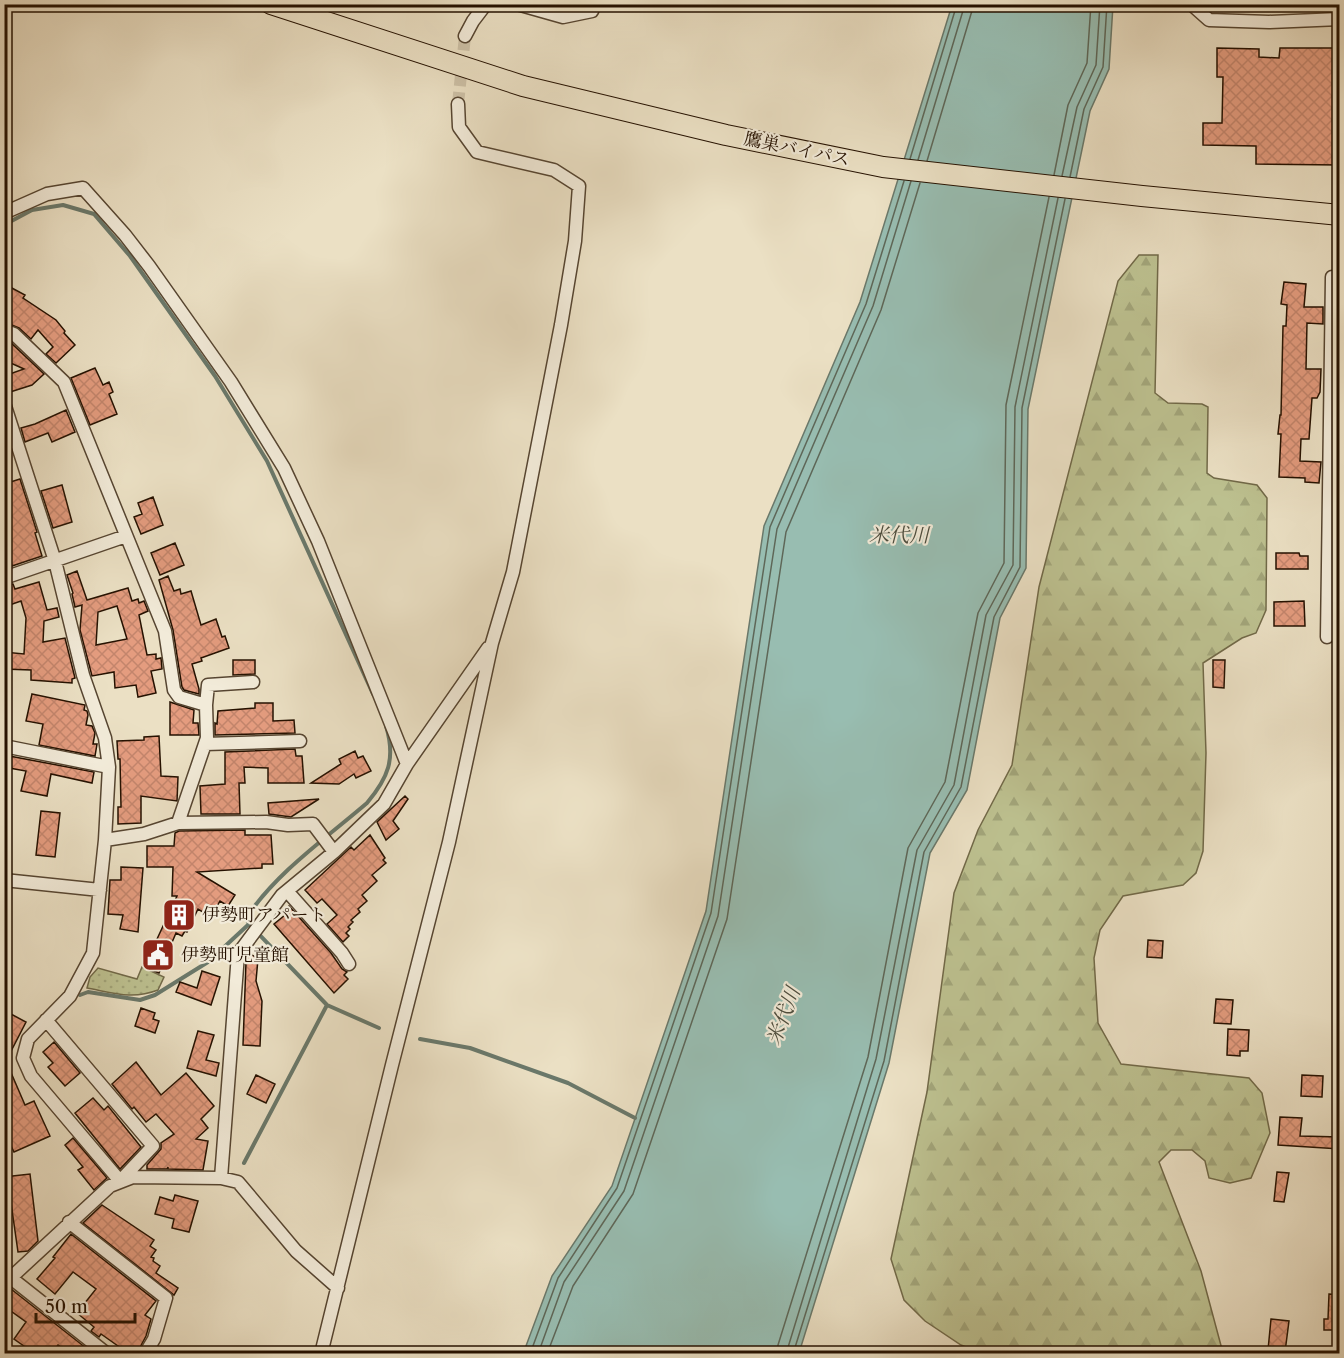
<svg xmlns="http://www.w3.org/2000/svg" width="1344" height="1358" font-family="'Libre Caslon Text','Noto Serif JP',serif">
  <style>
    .green { fill: url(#green-dots); stroke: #716948; stroke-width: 1.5 }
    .forest { fill: url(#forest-firs); stroke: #716948; stroke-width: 1.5 }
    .water { fill: #98bdb1; stroke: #6a786a; stroke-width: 1.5 }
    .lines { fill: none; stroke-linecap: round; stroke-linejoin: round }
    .shore { stroke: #5e6758; stroke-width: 1.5 }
    .stream { stroke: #6a786a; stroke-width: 4 }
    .building { fill: url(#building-cross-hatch); stroke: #251100; stroke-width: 1.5; fill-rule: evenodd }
    .minor-tunnel { stroke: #cdc1a7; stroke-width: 12; stroke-dasharray: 12 6; stroke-linecap: butt }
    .minor-casing { stroke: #564531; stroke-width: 15 }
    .trunk-casing { stroke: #251100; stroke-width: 22 }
    .minor { stroke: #f2ebd9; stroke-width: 12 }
    .trunk { stroke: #ebe0c4; stroke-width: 20 }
    .labels { text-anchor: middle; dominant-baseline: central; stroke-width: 4.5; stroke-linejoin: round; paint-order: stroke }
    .street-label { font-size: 18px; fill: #251100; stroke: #f2ebd9 }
    .poi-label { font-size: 18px; fill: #251100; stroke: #f2ebd9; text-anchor: start }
    .water-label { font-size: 20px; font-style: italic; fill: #4d4d3e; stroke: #f2ebd9 }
  </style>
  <defs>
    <pattern id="green-dots" width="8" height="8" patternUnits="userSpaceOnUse" patternTransform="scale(1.5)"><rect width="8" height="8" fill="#bdc190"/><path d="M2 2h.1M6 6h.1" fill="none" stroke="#a2a57a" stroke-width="1.8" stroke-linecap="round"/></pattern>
    <pattern id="forest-firs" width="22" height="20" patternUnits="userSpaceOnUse" patternTransform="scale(1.5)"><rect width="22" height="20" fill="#bdc190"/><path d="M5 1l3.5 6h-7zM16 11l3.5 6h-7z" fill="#a2a57a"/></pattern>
    <pattern id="building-cross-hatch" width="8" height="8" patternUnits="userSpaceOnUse" patternTransform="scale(1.5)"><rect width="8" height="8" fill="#e49c7f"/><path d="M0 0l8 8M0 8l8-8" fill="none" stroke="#c3856c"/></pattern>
  </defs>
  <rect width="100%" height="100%" fill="#ebe0c4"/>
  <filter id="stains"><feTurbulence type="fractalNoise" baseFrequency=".00333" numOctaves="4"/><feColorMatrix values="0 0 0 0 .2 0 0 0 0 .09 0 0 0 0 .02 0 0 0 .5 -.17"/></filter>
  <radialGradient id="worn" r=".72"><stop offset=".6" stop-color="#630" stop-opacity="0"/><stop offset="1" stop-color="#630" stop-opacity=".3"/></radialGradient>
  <path class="green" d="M142 967 164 977 158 990C132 1000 114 993 87 988L90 977 98 968 137 979Z"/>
  <path class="forest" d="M1139 255H1158L1155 393 1168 403 1202 404 1208 407 1207 473 1214 478 1257 485 1267 498 1266 610 1256 633 1242 638 1203 663 1206 753 1203 851 1196 873 1183 885 1123 896 1100 930 1094 958 1098 1023 1121 1064 1249 1078 1262 1093 1270 1133 1251 1178 1230 1183 1209 1178 1205 1161 1192 1150H1171L1159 1162 1201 1271 1223 1353H981L961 1345 925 1321 904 1300 891 1259 927 1092 954 893 978 830 1012 765 1039 587 1118 281Z"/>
  <path class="water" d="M952 5H1113L1109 69 1090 111 1028 409 1026 568 1000 618 967 790 930 853 889 1063 799 1353 523 1354 552 1276 612 1186 706 911 764 526 860 302Z"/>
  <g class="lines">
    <path class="shore" d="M910 159 957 4
      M918 160 965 4
      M927 161 974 4
      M1054 175 1068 105 1087 63 1091 4
      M1062 176 1077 107 1096 65 1100 4
      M1070 177 1084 109 1103 67 1107 4
      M530 1354 558 1278 617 1188 711 913 770 527 866 304 904 181
      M538 1354 564 1282 624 1191 718 916 777 529 873 306 911 181
      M547 1354 573 1286 633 1194 727 919 786 532 881 310 920 183
      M777 1354 778 1345 868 1057 908 848 945 782 978 613 1004 563 1006 405 1049 197
      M786 1354 876 1059 917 850 954 785 986 615 1013 565 1015 407 1058 198
      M793 1354 884 1061 924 852 961 787 994 617 1020 567 1022 408 1065 199"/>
    <path class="stream" d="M4 225 32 210 63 205 94 214 130 256 215 376 267 461 373 694
      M80 995 88 992 140 1000 155 995 208 962 249 924
      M379 1028 327 1005 249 924 246 918C277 872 325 839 367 803 388 778 396 759 386 726
      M420 1039 470 1048 568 1083 635 1118
      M244 1163 327 1005"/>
  </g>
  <path class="building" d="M1217 48 1259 49V57L1279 58 1280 48H1340V165L1256 164V146L1203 145V123H1222L1223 77H1217Z
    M1284 282 1306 284 1304 307H1323V324L1307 323 1306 369H1321L1320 392 1317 398H1312L1309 439H1301L1300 461 1321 462 1319 483 1305 482V478L1279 477 1281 434H1278L1280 415H1281L1283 326H1286L1287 305 1281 304Z
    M10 287 25 295 23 298 56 320 65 331 64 333 75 345 56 363 46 354 53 347 38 330 31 339 19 328 4 322V298Z
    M4 339 9 341 44 374 32 385 7 393 4 376 24 369 4 360Z
    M95 368 103 385 109 382 113 392 109 394 117 414 90 425 71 378Z
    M66 410 75 432 52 442 48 433 25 442 21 428 35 424Z
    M20 479 37 532 35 533 42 556 12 566 4 541V484Z
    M62 485 72 522 53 528 41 491Z
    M153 497 163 525 141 534 134 517 142 514 138 503Z
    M175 543 184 565 160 575 151 553Z
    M1276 553H1299L1300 556H1308V569H1276Z
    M77 571 87 600 128 588 132 601 138 599 139 603 144 601 148 611 139 615 147 655 156 654V659L161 658 162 669 151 671 156 693 138 697 136 685 115 688 114 672 92 676 80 630 82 605 75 607 72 594 73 593 67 575ZM117 606 127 639 96 645 98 612Z
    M168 576 174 591 180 589 181 594 191 591 201 625 216 619 222 637 225 636 229 648 201 658 202 661 192 664 199 689V694L184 690 182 687 173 630 159 580Z
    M39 582 47 610 57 608 59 617 44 621 43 642 65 638 75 678 72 679V683L31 680V670L4 669V652L24 654 26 618 21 601 4 607V586L13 584 15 589Z
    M1304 601 1305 626H1274V602Z
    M233 660H255V674L233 675Z
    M1213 660H1225L1224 688 1213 687Z
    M32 694 85 705 84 710 87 711 88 715 86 725 92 726 95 733 93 744H97L95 756 39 745 43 724 26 721Z
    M170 702 194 710 193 723H198L199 735H170Z
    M255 703H273V721L294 720 295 733 215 735V723L217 724 218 711 255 708Z
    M159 736 161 776 178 777 177 801 141 796V823L118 824V807H121L120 759H118L117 741 144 740V737Z
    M295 749 296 756H302L304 783H268V768L244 767 245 783H239L240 814H201L200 786 225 784V752Z
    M355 751 358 758 363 756 371 771 356 778 354 774 339 784 311 783 341 764 339 759Z
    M4 755 94 772 92 783 51 774 47 796 21 791 26 771 4 767Z
    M405 796 408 799 393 821 399 829 386 840 377 822Z
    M319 799 291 817 269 814 268 803Z
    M41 811 60 813 55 857 36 855Z
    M245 830V835H271L273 864H262V868L197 872 235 895 228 906 220 901 211 917 198 909 187 932 185 931 182 936 176 933 159 973 144 967 177 896H172L173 867H147V846H174L175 833 179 831Z
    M370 835 385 858 383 860 386 863 372 875 377 881 362 895 367 901 358 909 360 912 351 920 353 922 348 927 350 929 346 933 349 936 343 942 327 924 337 915 322 899 317 903 305 890 351 847 354 850Z
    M121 867 143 868 138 932 120 929 123 915 108 914 110 880H121Z
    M289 906 331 953 342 969 347 972 344 975 348 979 334 993 274 924 285 915 282 912Z
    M1148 940 1163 941 1162 958 1147 957Z
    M249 953 258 959 256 981 262 1001 260 1046 243 1045 246 962Z
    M202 971 220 977 211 1005 176 992 180 982 197 988Z
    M1216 999 1233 1000 1231 1024 1214 1023Z
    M141 1008 155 1013 153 1019 159 1021 155 1033 135 1026Z
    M9 1013 26 1022 6 1061 25 1105 34 1101 50 1136 14 1152 4 1131V1023Z
    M1228 1029 1249 1030 1248 1051H1240V1056L1227 1055Z
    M198 1031 214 1035 206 1060 219 1063 216 1076 187 1068Z
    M54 1042 80 1073 65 1086 48 1067 53 1063 43 1052Z
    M136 1062 161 1095 186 1073 214 1106 201 1119 208 1128 196 1139 208 1141 203 1170 168 1169V1167L167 1169H147V1165L161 1149V1143L174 1134 156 1114 146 1122 134 1107 132 1109 112 1084Z
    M256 1075 275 1084 266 1103 247 1094Z
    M1302 1075 1323 1076 1322 1097 1301 1096Z
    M93 1098 104 1110 108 1106 141 1147 120 1169 75 1113Z
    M1280 1117 1302 1118 1300 1136 1340 1137V1149L1278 1145Z
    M73 1138 107 1178 94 1190 78 1170 83 1167 65 1145Z
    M1277 1172 1289 1173 1284 1202 1274 1201Z
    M30 1174 38 1241 28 1251 18 1252 10 1196 4 1197V1177Z
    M175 1195 198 1201 189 1232 172 1228 174 1219 155 1214 160 1197 173 1201Z
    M102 1205 154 1240 150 1246 156 1250 151 1257 154 1258 153 1261 160 1266 156 1273 178 1288 174 1295 83 1223Z
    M71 1234 156 1301 145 1315 151 1319 146 1336 137 1353H128L101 1334 99 1337 91 1331 94 1327 77 1313 96 1289 73 1272 55 1294 37 1279 55 1258 53 1257Z
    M11 1289 86 1348 82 1353H70L58 1345 52 1353H34L14 1339 26 1322 4 1306V1297Z
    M1329 1294 1340 1295V1330H1324V1319H1328Z
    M1271 1319 1289 1321 1285 1352 1268 1350Z"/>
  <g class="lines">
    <path class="minor-tunnel" d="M458 104 465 36"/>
    <defs>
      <path id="minor" d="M517 4 563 17 592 11 595 4
        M1191 4 1209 20 1269 22 1340 19
        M465 36 473 21 486 4
        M4 213 47 194 83 188 125 235 149 266 231 382 284 468 318 541 407 764
        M4 330 14 334 64 382 165 631 174 690 179 697 206 705 207 738 178 823
        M4 403 55 561 83 675 105 738 109 767 105 840 144 834 178 823 266 822 288 825 313 824 334 852
        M4 578 126 536
        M1327 637 1332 277
        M206 705 208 685 253 682
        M205 744 300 741
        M4 746 109 767
        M4 880 100 890
        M287 891 342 953 349 964
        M46 1020 153 1146 120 1181 31 1076 23 1058 28 1039 70 996 93 953 105 840
        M221 1178 238 954 282 895 334 852 384 804 407 764 488 648
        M69 1222 166 1298 154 1339 145 1354
        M11 1278 107 1354
        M4 1284 110 1186 133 1177 221 1178 238 1182 296 1251 338 1288
        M321 1354 392 1065 449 842 492 643 513 572 561 325 575 241 579 186 554 170 477 152 459 127 458 104"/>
      <path id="trunk" d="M271 4 523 86 726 135 883 167 1142 196 1340 215"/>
    </defs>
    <use href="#minor" class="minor-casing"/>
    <use href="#trunk" class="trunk-casing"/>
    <use href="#minor" class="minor"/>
    <use href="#trunk" class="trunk"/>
  </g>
  <defs>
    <symbol id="building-square" viewBox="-11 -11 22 22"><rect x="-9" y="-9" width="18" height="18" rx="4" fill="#8f2418" stroke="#f2ebd9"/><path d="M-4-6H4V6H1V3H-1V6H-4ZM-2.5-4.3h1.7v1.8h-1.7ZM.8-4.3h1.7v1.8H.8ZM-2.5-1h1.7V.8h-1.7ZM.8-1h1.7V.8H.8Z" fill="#fff"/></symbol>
    <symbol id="civic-square" viewBox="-11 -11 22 22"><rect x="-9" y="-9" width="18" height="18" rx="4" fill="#8f2418" stroke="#f2ebd9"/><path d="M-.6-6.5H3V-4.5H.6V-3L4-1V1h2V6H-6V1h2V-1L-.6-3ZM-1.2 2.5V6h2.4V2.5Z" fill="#fff"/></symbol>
  </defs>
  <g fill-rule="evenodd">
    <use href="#building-square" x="160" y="896" width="38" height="38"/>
    <use href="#civic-square" x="139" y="936" width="38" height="38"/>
  </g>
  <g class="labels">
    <g class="street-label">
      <text transform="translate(797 149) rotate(12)">鷹巣バイパス</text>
    </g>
    <g class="poi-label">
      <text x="202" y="915">伊勢町アパート</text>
      <text x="181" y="955">伊勢町児童館</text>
    </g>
    <g class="water-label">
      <text x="899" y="535">米代川</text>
      <text transform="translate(783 1016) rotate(-69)">米代川</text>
    </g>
  </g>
  <rect width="1344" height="1358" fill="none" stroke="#ebe0c4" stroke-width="24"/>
  <rect x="6" y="6" width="1332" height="1346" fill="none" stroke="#251100" stroke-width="3"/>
  <rect x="12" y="12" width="1320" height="1334" fill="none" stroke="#251100" stroke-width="1.5"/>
  <path d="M36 1313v9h99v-9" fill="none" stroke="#251100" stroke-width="3"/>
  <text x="45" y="1313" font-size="18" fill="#251100" stroke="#f2ebd9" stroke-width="4.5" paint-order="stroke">50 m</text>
  <rect width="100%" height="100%" filter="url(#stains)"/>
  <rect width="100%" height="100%" fill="url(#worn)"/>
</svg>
